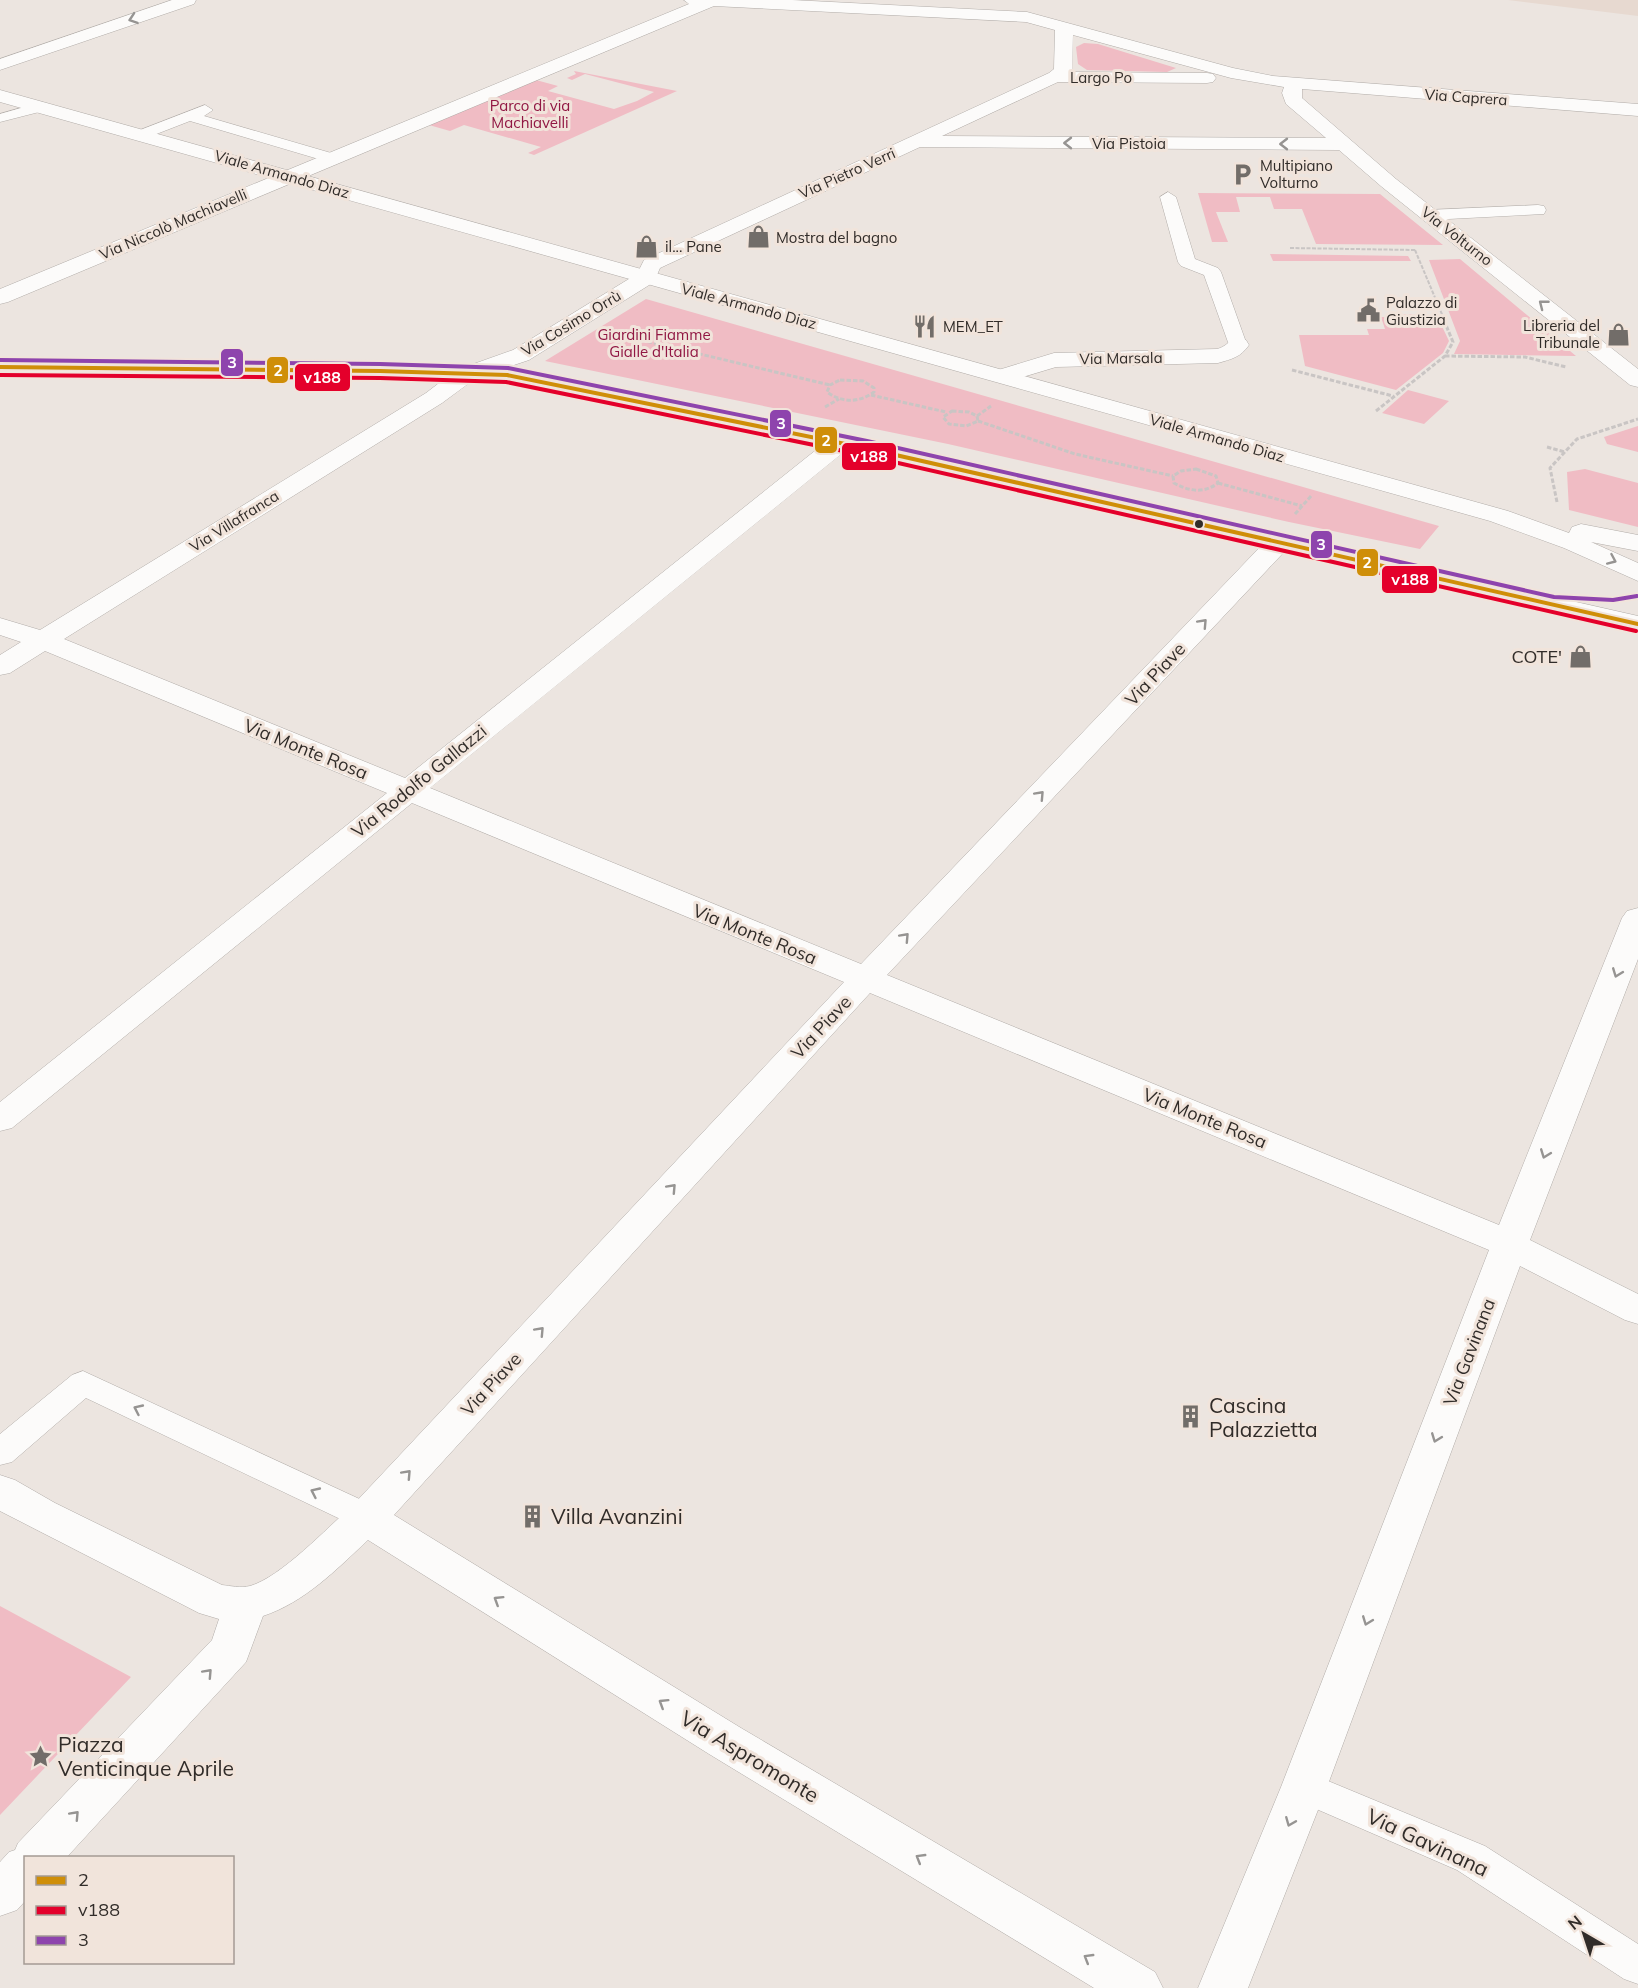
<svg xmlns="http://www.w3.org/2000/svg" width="1638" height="1988" font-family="Mulish,sans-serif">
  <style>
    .built { fill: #e7d9d0 }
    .green { fill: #f0bcc4 }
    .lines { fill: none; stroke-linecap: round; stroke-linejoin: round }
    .lane-casing { stroke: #b1aca8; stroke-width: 1 }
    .street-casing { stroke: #b1aca8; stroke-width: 1 }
    .secondary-casing { stroke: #b1aca8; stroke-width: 1 }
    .path-far1 { stroke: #c9c5c4; stroke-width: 2; stroke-dasharray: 4 1.5; stroke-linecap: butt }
    .path { stroke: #c9c5c4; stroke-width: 3; stroke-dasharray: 4.5 2; stroke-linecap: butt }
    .lane { fill: #fcfbfa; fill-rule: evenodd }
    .street { fill: #fcfbfa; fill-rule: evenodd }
    .secondary { fill: #fcfbfa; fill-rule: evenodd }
    .bus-1-casing { stroke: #f1e4db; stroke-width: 8 }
    .bus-2-casing { stroke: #f1e4db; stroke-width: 8 }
    .bus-3-casing { stroke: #f1e4db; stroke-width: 8 }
    .bus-1 { stroke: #cf8e08; stroke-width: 4 }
    .bus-2 { stroke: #e4002b; stroke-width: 4 }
    .bus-3 { stroke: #8e44ad; stroke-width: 4 }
    .oneway { stroke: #969492 }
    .bus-dot { fill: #312c29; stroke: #f1e4db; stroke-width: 2 }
    .labels { text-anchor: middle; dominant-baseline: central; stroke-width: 6; stroke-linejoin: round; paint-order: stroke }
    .far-street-label { font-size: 15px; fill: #312c29; stroke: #f1e4db }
    .far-park-label { font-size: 15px; fill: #911743; stroke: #f1e4db }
    .far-poi-label { font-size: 15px; fill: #312c29; stroke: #f1e4db; text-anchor: start }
    .poi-label { font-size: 18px; fill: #312c29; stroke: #f1e4db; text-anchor: end }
    .street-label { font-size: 18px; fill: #312c29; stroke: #f1e4db }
    .near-poi-label { font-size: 21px; fill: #312c29; stroke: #f1e4db; text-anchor: start }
    .near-street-label { font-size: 21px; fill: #312c29; stroke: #f1e4db }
    .line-badge { stroke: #f1e4db; stroke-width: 2 }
    .badge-label { font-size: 16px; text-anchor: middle; font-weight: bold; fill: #fff }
  </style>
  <rect width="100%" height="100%" fill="#ece5e0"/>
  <path class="built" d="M1508 0H1638V16Z"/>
  <path class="green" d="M1084 43 1098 44 1176 68 1167 72 1087 70 1078 64 1076 47Z
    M574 71 677 91 534 155 528 153 541 147 464 125 450 131 429 125 536 80 558 86 548 91 614 109 637 101 654 92 585 74 572 80 567 78 576 74Z
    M1198 193 1380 194 1443 245 1316 244 1302 209H1274L1270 197H1236L1240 212H1216L1228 242H1212Z
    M1270 254 1408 256 1411 261H1273Z
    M1460 259 1576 356 1454 354 1460 341 1429 260Z
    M646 299 1439 526 1420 549 1289 522 948 444 545 361Z
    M1391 314H1416L1439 320 1449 341 1443 353 1396 390 1305 366 1299 335H1369L1367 329H1385L1381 317H1392Z
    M1408 390 1449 401 1424 424 1382 413Z
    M1638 426V452L1607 444 1604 437Z
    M1585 469 1638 483V527L1569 510 1567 472Z
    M0 1606 131 1677 0 1815Z"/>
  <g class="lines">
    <defs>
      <path id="lane" d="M42 102 50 107 47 110 0 122V114Z
        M205 105 213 110 204 116 338 155 340 158 332 163 190 121 141 140 133 135 135 132Z
        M1168 192 1176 197 1195 259 1218 268 1221 272 1247 345 1244 349H1232L1229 345 1204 275 1181 266 1178 262 1160 197Z
        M1538 205 1544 206 1546 210 1544 214 1429 220 1421 215 1429 210Z
        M83 1371 379 1508 384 1517 379 1526 367 1530 355 1526 86 1398 12 1462 0 1465V1434L72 1375Z
        M1304 1771 1485 1846 1638 1944V1984L1624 1979 1457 1870 1291 1798 1285 1787 1291 1776Z"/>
      <path id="street" d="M172 0H196L194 4 0 70V59Z
        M684 0H792L1027 12 1233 68 1273 76 1638 104V116L1302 89V98L1396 179 1638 369V387L1630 385 1382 187 1339 150 920 147 660 268 654 282 529 360 505 368 865 441 1638 616V632L1285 551 887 975 1499 1225 1622 918 1627 911 1638 908V959L1530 1240 1638 1294V1324L1625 1320 1520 1266 1327 1787 1248 1988H1198L1281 1787 1489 1250 870 993 394 1515 741 1728 1155 1972 1163 1988H1094L709 1754 368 1540C336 1570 305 1602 263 1616L246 1662 66 1858H26V1900L17 1910 0 1916V1862L9 1852 15 1850 18 1843 212 1640 219 1619 199 1613 0 1511V1475L15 1480 55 1503 222 1585C230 1586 241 1588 250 1586 281 1577 327 1528 352 1506L844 982 412 803 12 1128 0 1131V1102L387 793 45 651 10 673 0 675V655L21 642 0 635V618L40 630 426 393 443 380 0 374V360L465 367 513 350 637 274 644 260 1049 73 1054 69 1055 30 1026 22 714 6 8 302 0 304V289L689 4ZM1073 35 1231 78 1284 87 1282 93 1286 104 1326 138 942 136 1058 82 1207 83 1213 82 1216 78 1213 74 1207 73 1072 72ZM472 381 507 382 821 446 405 778 64 639 442 403ZM845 451 1261 546 861 964 430 788Z
        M1238 338 1246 340 1249 345C1241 357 1232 359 1218 363L1056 367 1003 383 995 381 992 376 995 371 1054 353 1217 349C1226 347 1229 340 1238 338Z"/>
      <path id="secondary" d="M0 90 1508 511 1569 533 1572 527 1581 524 1638 535V551L1591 542 1638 563V581L1564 548 1490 521 0 102Z"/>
    </defs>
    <use href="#lane" class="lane-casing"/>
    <use href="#street" class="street-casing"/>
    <use href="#secondary" class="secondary-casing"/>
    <path class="path-far1" d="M1290 248 1415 250
      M1415 250 1444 319"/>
    <path class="path" d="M616 334 830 385
      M1445 356 1525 357 1566 367
      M1292 370 1393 396
      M840 380 863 381 874 388V392C859 403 842 403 827 392L830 385Z
      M871 395 946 412
      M825 407 839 399
      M952 411 969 412 977 416 978 421 966 426 949 424 943 417Z
      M1376 411 1445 356 1453 342 1443 318
      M977 416 991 406
      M978 421 1075 454 1173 476
      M1547 447 1565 452
      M1196 469 1216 476 1218 483C1204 494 1188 491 1174 483L1173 476 1181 471Z
      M1218 483 1302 506
      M1557 502 1550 468 1577 439 1638 419
      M1295 514 1312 495"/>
    <use href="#lane" class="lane"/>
    <use href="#street" class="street"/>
    <use href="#secondary" class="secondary"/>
    <defs>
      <path id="bus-1" d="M0 367 380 371 507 375 865 448 1638 624"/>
      <path id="bus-2" d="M0 375 380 378 506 382 863 455 1636 631"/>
      <path id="bus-3" d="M0 360 380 364 508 368 867 441 1554 597 1613 600 1637 596"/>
    </defs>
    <use href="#bus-1" class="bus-1-casing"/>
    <use href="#bus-2" class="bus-2-casing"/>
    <use href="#bus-3" class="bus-3-casing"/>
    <use href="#bus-1" class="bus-1"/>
    <use href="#bus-2" class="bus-2"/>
    <use href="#bus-3" class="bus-3"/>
  </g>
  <defs><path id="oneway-chevron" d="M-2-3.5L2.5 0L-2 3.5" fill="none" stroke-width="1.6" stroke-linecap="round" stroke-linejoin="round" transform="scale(1.5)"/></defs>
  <g class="oneway">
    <use href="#oneway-chevron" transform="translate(133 19) rotate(161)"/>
    <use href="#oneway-chevron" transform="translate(1068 143) rotate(-180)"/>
    <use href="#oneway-chevron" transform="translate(1284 144) rotate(-180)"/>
    <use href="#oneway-chevron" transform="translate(1543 304) rotate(-142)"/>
    <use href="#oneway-chevron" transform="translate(1612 560) rotate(24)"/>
    <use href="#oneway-chevron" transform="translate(1203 623) rotate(-47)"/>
    <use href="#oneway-chevron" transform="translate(1040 795) rotate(-47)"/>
    <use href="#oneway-chevron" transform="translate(905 937) rotate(-47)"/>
    <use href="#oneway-chevron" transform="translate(1617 973) rotate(111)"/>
    <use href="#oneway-chevron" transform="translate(1545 1154) rotate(111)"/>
    <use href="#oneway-chevron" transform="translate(672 1188) rotate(-47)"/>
    <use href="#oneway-chevron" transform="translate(540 1331) rotate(-47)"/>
    <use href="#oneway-chevron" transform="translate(138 1409) rotate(-155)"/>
    <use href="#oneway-chevron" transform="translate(1436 1438) rotate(111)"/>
    <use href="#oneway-chevron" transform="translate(407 1474) rotate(-47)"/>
    <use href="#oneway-chevron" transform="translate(315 1492) rotate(-155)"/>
    <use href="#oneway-chevron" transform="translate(498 1600) rotate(-148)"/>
    <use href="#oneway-chevron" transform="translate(1367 1621) rotate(111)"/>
    <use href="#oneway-chevron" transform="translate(208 1673) rotate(-47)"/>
    <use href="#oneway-chevron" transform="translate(663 1703) rotate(-148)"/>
    <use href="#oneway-chevron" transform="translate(75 1815) rotate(-47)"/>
    <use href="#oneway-chevron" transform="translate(1290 1822) rotate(112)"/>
    <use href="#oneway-chevron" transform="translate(920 1858) rotate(-149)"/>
    <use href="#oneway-chevron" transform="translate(1088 1958) rotate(-149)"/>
  </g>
  <defs>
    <symbol id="parking-bare" viewBox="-9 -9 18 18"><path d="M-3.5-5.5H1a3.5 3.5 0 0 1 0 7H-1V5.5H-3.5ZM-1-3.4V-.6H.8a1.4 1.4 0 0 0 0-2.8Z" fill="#726d69" stroke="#f1e4db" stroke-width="2.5" paint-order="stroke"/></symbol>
    <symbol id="shop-bare" viewBox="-9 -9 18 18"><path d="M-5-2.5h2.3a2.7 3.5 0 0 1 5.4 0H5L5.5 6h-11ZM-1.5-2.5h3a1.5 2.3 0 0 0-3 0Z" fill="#726d69" stroke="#f1e4db" stroke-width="2.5" paint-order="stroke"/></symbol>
    <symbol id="civic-bare" viewBox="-9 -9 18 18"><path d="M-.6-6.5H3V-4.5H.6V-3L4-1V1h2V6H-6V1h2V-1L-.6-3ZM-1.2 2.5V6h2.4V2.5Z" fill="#726d69" stroke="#f1e4db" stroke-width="2.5" paint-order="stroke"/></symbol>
    <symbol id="restaurant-bare" viewBox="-9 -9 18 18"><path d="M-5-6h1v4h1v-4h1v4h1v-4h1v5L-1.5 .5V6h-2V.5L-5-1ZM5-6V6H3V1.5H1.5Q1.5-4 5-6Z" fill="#726d69" stroke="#f1e4db" stroke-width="2.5" paint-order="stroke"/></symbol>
    <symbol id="building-bare" viewBox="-9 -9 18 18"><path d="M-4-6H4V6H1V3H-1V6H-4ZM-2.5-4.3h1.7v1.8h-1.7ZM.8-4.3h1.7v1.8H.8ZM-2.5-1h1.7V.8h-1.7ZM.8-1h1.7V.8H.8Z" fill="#726d69" stroke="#f1e4db" stroke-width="2.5" paint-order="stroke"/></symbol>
    <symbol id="sight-bare" viewBox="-9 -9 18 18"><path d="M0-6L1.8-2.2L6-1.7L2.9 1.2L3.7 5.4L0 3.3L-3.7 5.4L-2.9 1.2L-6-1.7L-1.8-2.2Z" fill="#726d69" stroke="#f1e4db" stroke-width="2.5" paint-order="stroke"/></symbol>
  </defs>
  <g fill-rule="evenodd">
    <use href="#parking-bare" x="1226" y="158" width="33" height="33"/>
    <use href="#shop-bare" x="742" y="220" width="33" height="33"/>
    <use href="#shop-bare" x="630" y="230" width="33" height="33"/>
    <use href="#civic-bare" x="1352" y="294" width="33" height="33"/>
    <use href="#restaurant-bare" x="908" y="310" width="33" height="33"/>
    <use href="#shop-bare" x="1602" y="318" width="33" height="33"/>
    <use href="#shop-bare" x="1564" y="640" width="33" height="33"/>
    <use href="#building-bare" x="1174" y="1400" width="33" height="33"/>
    <use href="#building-bare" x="516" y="1500" width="33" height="33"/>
    <use href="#sight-bare" x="24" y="1740" width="33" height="33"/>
  </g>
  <circle class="bus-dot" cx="1199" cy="524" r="5"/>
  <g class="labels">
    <g class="far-street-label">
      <text x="1101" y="77">Largo Po</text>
      <text transform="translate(1466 97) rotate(4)">Via Caprera</text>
      <text x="1129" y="143">Via Pistoia</text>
      <text transform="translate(847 173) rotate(-24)">Via Pietro Verri</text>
      <text transform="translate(282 174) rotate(16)">Viale Armando Diaz</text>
      <text transform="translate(173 224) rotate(-23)">Via Niccolò Machiavelli</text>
      <text transform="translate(1457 236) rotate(38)">Via Volturno</text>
      <text transform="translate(749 306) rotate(15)">Viale Armando Diaz</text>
      <text transform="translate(571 323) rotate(-31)">Via Cosimo Orrù</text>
      <text transform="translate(1121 358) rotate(-1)">Via Marsala</text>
      <text transform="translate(1217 438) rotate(16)">Viale Armando Diaz</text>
      <text transform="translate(234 521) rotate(-32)">Via Villafranca</text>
    </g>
    <g class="far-park-label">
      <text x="530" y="105">Parco di via<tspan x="530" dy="17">Machiavelli</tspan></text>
      <text x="654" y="334">Giardini Fiamme<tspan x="654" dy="17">Gialle d'Italia</tspan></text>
    </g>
    <g class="far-poi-label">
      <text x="1260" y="165">Multipiano<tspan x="1260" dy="17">Volturno</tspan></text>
      <text x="776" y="237">Mostra del bagno</text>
      <text x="665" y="246">il... Pane</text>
      <text x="1386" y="302">Palazzo di<tspan x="1386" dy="17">Giustizia</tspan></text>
      <text x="1600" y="325" text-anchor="end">Libreria del<tspan x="1600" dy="17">Tribunale</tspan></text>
      <text x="943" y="326">MEM_ET</text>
    </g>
    <g class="poi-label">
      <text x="1562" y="656">COTE'</text>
    </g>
    <g class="street-label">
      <text transform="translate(1155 674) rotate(-47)">Via Piave</text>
      <text transform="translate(306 749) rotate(22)">Via Monte Rosa</text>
      <text transform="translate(419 781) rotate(-39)">Via Rodolfo Gallazzi</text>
      <text transform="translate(755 934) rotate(22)">Via Monte Rosa</text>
      <text transform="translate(821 1027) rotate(-47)">Via Piave</text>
      <text transform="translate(1205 1118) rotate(22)">Via Monte Rosa</text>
      <text transform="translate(1469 1352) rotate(-69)">Via Gavinana</text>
      <text transform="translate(491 1384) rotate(-47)">Via Piave</text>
    </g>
    <g class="near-poi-label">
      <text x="1209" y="1405">Cascina<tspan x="1209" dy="24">Palazzietta</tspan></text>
      <text x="551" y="1516">Villa Avanzini</text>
      <text x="58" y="1744">Piazza<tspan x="58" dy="24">Venticinque Aprile</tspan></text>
    </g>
    <g class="near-street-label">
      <text transform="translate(750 1756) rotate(31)">Via Aspromonte</text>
      <text transform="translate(1428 1842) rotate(25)">Via Gavinana</text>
    </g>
  </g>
  <g class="line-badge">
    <rect x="220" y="348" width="24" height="29" rx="6" fill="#8e44ad"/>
    <rect x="266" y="356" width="23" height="28" rx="6" fill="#cf8e08"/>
    <rect x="294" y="363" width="57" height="29" rx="6" fill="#e4002b"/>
    <rect x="769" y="409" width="23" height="29" rx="6" fill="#8e44ad"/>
    <rect x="814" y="426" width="24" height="28" rx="6" fill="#cf8e08"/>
    <rect x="841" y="442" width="56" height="29" rx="6" fill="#e4002b"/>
    <rect x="1310" y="530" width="23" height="29" rx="6" fill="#8e44ad"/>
    <rect x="1356" y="548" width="23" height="29" rx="6" fill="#cf8e08"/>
    <rect x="1381" y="565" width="57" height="29" rx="6" fill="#e4002b"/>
  </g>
  <g class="badge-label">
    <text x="232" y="368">3</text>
    <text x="278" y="376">2</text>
    <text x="322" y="383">v188</text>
    <text x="781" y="429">3</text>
    <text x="826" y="446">2</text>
    <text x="869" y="462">v188</text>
    <text x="1321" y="550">3</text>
    <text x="1367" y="568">2</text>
    <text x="1410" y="585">v188</text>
  </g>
  <rect x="24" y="1856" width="210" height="108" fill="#f1e4db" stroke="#a49a94" stroke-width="1.5"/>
  <rect x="36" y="1876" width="30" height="9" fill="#cf8e08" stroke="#a49a94" stroke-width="1.5"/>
  <text x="78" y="1886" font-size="18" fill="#312c29">2</text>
  <rect x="36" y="1906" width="30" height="9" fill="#e4002b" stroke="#a49a94" stroke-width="1.5"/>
  <text x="78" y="1916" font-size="18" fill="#312c29">v188</text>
  <rect x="36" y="1936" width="30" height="9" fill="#8e44ad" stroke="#a49a94" stroke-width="1.5"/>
  <text x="78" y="1946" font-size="18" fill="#312c29">3</text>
  <g transform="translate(1584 1934) rotate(321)" stroke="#f1e4db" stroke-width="4.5" paint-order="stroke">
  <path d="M0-4.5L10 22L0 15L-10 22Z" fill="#312c29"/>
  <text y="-9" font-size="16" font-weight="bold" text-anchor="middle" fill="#312c29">N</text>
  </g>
</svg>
